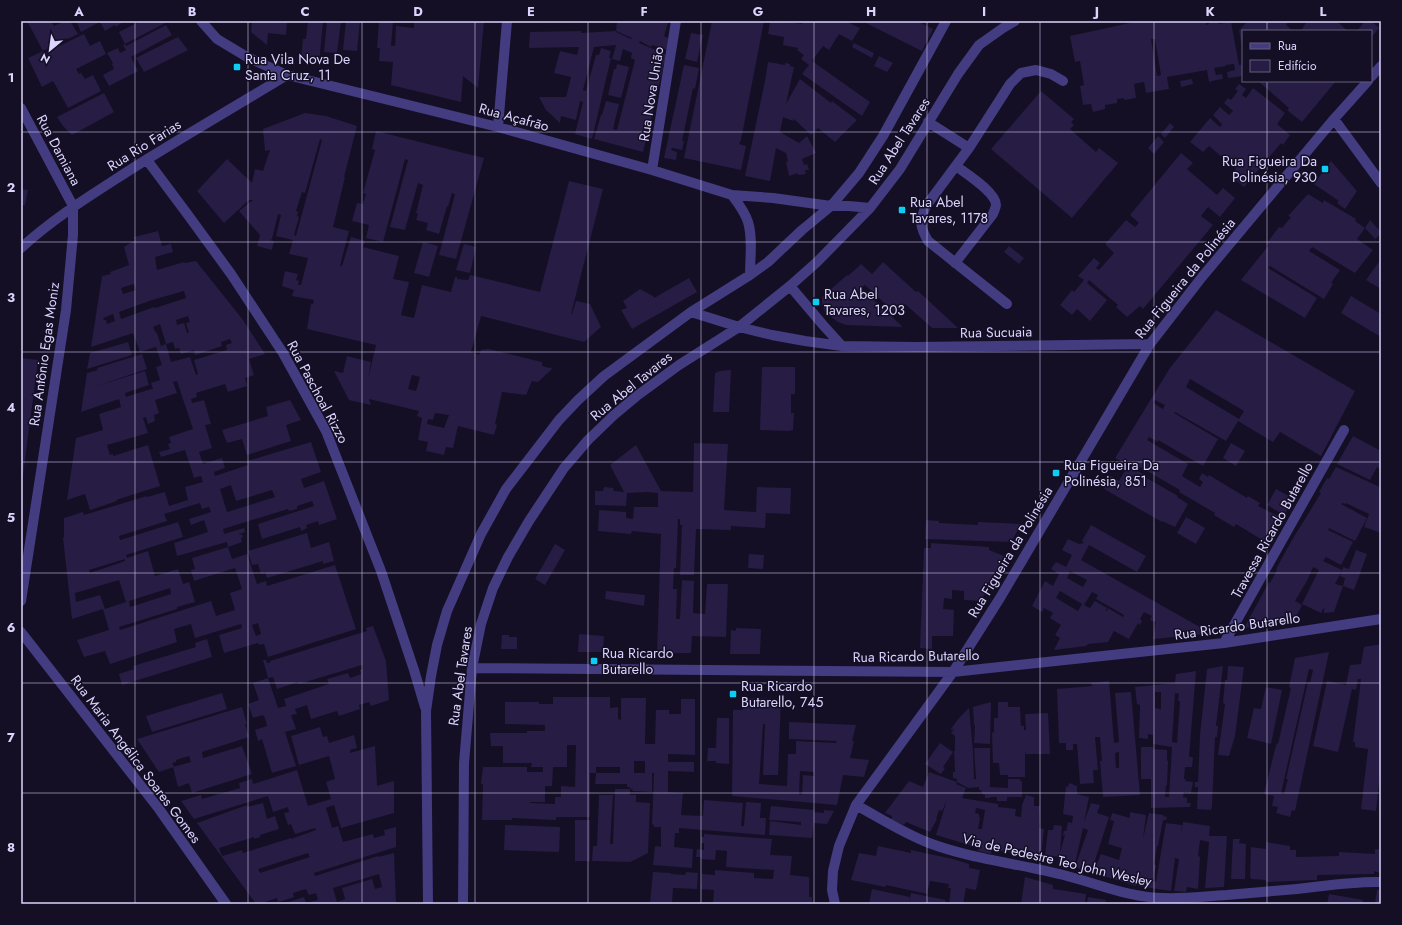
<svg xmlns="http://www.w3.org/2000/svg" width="1402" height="925" font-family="Jost,sans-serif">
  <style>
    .building { fill: #271c44; fill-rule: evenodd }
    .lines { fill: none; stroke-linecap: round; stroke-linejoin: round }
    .minor { stroke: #433c81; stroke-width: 10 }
    .grid { fill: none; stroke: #dbd4fd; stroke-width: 1; stroke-opacity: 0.55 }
    .poi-dot { fill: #0acef3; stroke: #140f24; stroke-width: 1.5 }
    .labels { text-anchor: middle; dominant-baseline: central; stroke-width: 3; stroke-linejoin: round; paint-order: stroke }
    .poi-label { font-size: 14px; fill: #dbd4fd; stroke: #140f24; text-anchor: start }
    .street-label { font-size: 14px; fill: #dbd4fd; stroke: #140f24 }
    .neatline { fill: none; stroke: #dbd4fd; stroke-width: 1.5 }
    .grid-label { font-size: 13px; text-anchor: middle; font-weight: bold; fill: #dbd4fd }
  </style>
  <rect width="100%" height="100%" fill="#140f24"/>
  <path class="building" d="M27 21H51L54 26 65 21H70L78 34 43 51 45 53 84 34 90 46 100 41 106 54 76 69 79 74 81 73 85 79 93 75 101 91 68 108 53 81 42 87 28 58 43 51Z
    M76 21H124L116 27 115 25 105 31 100 22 81 32Z
    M138 21H169L125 44 119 32 139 22Z
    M252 21 266 22V21H287L286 35 268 33 267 45 251 32Z
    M308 21H323L319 64 301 59 303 39H306Z
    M327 21H341L337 53 324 52Z
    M346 21H360L357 51 343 50Z
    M379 21H393L391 46H395L396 26 414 28V21H484L478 88 463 76 461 102 391 85 393 62 379 61 380 48H377Z
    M617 21H666L668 23 664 36 670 39 668 50 652 45 651 47 640 41 639 43 667 55 662 67 663 68 643 152 594 139 601 115H602L606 101 619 104 613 129 617 130 635 60 631 58 632 53 623 49 620 61 612 59 616 45 594 47 583 90 586 91 596 55H599L601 48 611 51 609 58H611L592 139 575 134 583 102 580 101 576 120 561 116 560 123 546 110 539 97H566L571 77 554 73 560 51 577 55 579 47 529 48 530 32 581 31V33L616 31V32L631 39 632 38 616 31Z
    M712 21H764L741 140 739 144 746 146 741 170 684 158Z
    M770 21H781L802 24 803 21H845L860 28 852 41 839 34 829 50 823 46 812 61 870 102 862 116 802 74 809 65 801 59 804 55 797 50 798 48 783 45 784 37 768 34Z
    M862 21H917L933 29 922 51Z
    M1139 21H1206V25L1209 24 1208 21H1218L1219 24 1231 22 1239 65 1243 64V76L1228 78 1227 72 1235 70 1234 64 1226 65V66L1214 68 1216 75 1222 74 1223 79 1216 80 1209 82 1207 70 1167 77 1169 89 1146 93 1144 82 1134 84 1136 98 1124 100V98L1117 99V103L1105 105V109L1093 112 1091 104 1083 105 1080 86 1084 85 1080 61 1075 62 1070 36ZM1151 39H1155L1161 75 1157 76Z
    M1248 21H1289L1286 25 1293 31H1243L1242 47 1239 30Z
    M1307 21H1336L1348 31H1301Z
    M1365 21H1371L1379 28 1371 38V31H1357Z
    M166 25 172 35 131 57 138 71 109 86 103 75 114 69 112 64 113 63 107 53 118 48 120 53 126 50 123 45 125 44 126 46Z
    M691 33 703 35 697 62 685 59Z
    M178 37 188 50 144 72 136 58Z
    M854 43 874 53 872 58 852 47Z
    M879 56 893 63 887 72 874 66Z
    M768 62 785 65V63L790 64V66L794 67 786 104 800 79 831 103 832 101 857 120 835 142 818 128 811 135 794 119 793 121 783 117 780 132 799 143 807 136 816 153 802 159 804 165 807 164 809 170H805L806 174 798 175V173L789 176 786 162 788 161 786 153 776 148 770 181 745 176 765 81Z
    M617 64 629 67 621 98 608 95 614 69H616Z
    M684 65 699 68 695 89 693 88 682 141H684L682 150 672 148 671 150 677 152 676 160 664 158Z
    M1192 79 1193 84 1181 87 1180 81Z
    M1258 81H1336L1302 122 1287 110 1289 108Z
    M1239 84 1246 89 1242 95 1246 98 1253 88 1285 113 1277 124 1290 135 1283 145 1281 143 1244 187 1231 176 1236 169 1209 146 1203 152 1190 142 1210 118 1220 127 1222 124 1213 115 1220 107 1229 115 1233 111 1224 103 1228 98 1231 100 1238 91 1235 89Z
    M1041 91 1074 119 1071 122 1074 125 1070 129 1096 152 1099 148 1118 163 1072 218 991 149Z
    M104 93 114 112 72 135 63 126 57 117Z
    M305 113 326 116 357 126 344 177H345L333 227 349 231 340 266H342L351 237 365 241 363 247 399 256 393 279 409 282 401 315 414 318 422 285 451 292 455 277H457V279L468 280 470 275 479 277 540 292 569 181 603 189 571 314H572L576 301 590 304 601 327 584 342 481 316 471 352 479 355 481 350 488 349 542 362V366L549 368 550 367 552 369 538 382 532 381 526 395 502 392 495 424 497 425 494 435 458 426 453 448 446 447 444 455 426 451 428 442 418 440 422 418 417 416 419 411 369 399 371 405 349 400 334 371 343 373 347 356 371 362 368 379 376 345 307 329 311 304H313L314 300 292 296 294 290 282 286 285 271 298 274 296 280 299 281 298 285H301L308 258 289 254 293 240 276 236 281 215 278 214 272 239 270 240 274 241 272 250 257 246 260 235 239 211 253 200H249L224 223 197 191 227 159 252 183 255 169 263 171 270 150 265 151 263 129ZM320 139 322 140 296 236 294 235 299 217 297 216 298 212 296 211 302 192 305 193ZM412 375 420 377 416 391 408 389ZM435 413 449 415 444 428 427 424 428 419 433 420Z
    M1170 123 1174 127 1165 138 1161 134Z
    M376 131 484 158 456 259 439 255 455 194 452 193 448 207 447 206 439 234 426 230 428 223 416 220 418 214 416 213 423 185 418 183 405 230 390 227 408 160 405 159 383 242 366 238 369 225 352 221 357 203 363 204 366 194 363 193 375 150 372 149Z
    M1158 136 1164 142 1154 154 1148 148Z
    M1181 153 1193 163 1187 169 1217 195 1223 188 1235 198 1220 217 1208 207 1201 216 1213 225 1143 309 1140 306 1127 317 1116 307 1118 305 1089 280 1087 283 1107 300 1090 321 1077 309 1072 315 1060 305 1072 290 1074 292 1084 280 1078 276 1094 258 1100 263 1096 268 1099 270 1114 253 1105 244 1126 220 1135 227 1139 223 1130 215Z
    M1331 161 1357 191 1345 209 1337 203 1339 201 1314 184Z
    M21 189 28 190 25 205H21Z
    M1308 194 1323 203 1324 200 1356 219 1355 221 1365 228 1370 220 1381 232V234L1375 239 1365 228 1357 239 1373 250 1355 273 1312 247 1309 251 1340 270 1331 283 1333 284 1324 299 1270 266 1268 268 1317 298 1305 318 1241 280 1269 245 1266 244 1279 227 1282 228 1291 217 1288 216Z
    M158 231 162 246 171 244 173 252 155 257 157 270 184 262 185 263 196 261 243 320 265 354 249 359 254 375 245 378 247 386 228 392 225 384 196 393 197 397 191 399 192 403 204 400 211 424 205 425 212 448 199 452 203 464 222 458 225 468 214 472 215 476 248 465 247 461 311 442 321 472 301 479 304 488 324 481 337 519 319 525 318 521 306 525 307 528 301 531 300 527 262 539 258 524 314 506 312 501 297 506V509L289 511 288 509 223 529 224 534 244 528 245 532 239 534 240 535 242 534 243 537 241 538 242 542 228 547 227 542 177 556 174 543 208 532 204 520 191 525 189 519 211 512 209 507 202 509 200 503 164 514 167 521 119 536 120 540 178 522 183 537 126 555 127 558 148 551 155 576 178 569 183 584 189 582 195 602 177 607V609L119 627 120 630 211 601 216 616 235 610 230 593 242 589 235 568 194 581 191 570 195 569 192 558 228 547 232 559 247 554 257 584 266 581 267 586 335 565 356 629 268 657 264 644 259 645 258 643 224 653 219 635 242 628 241 624 195 638 191 624 174 629 177 642 110 664 105 651 84 657 77 640 109 630 103 609 72 619 63 538 64 537V518L83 512 84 515 147 496V497L165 492 169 506 188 500 185 487 203 482 201 476 194 478 185 450 161 457 159 452 170 449 168 444 171 443 169 437 193 429 177 381 173 382 177 393 155 400 159 413 154 415 155 421 148 424 146 417 143 418 148 433 107 445 110 455 113 454V456L148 445 160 486 116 500 117 501 90 510 85 494 67 500 76 438 103 430 99 414 121 407 119 399 81 412 87 373 98 370 97 368 142 354 147 369 97 386 145 371 149 385 125 393 126 397 151 389H153L151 383 160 380 156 367 162 365 156 347 140 352 133 333 91 347 102 276 111 274 110 272 129 265 124 247 135 240 134 237ZM134 284 136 290 123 294 121 288ZM184 291 186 298 155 308 154 307 121 319 119 312 152 300ZM113 314 115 321 107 324 106 320H104L103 318ZM188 316 190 322 186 323 189 333H187L184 323 177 325 176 320ZM160 324 166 344 173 342 175 349 179 348 181 354 194 350 195 355 222 346 221 342 230 339 232 343 226 345 227 350 194 360 198 374 196 375 190 357 171 362 166 344 161 346 157 333H156L153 327ZM231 485 236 501 272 490 275 497 227 512 220 489ZM125 559V561L90 573 89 570ZM119 580 126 602 105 609 100 595 76 602 75 593ZM170 588 171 594 130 607 129 601ZM258 623 261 634 256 636 252 625Z
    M423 242 438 246 429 277 414 273Z
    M464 244 476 247 470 273 456 270Z
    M1009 246 1024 258 1019 264 1004 252Z
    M1381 259V289L1366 280Z
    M883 262 916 292 918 291 958 328H932L905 304 897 313 894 311V312L865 285 861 288 903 327 846 325 838 322 825 312 822 304V297L847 275 848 276 861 264 872 274Z
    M689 278 697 292 632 329 621 310 627 308 623 301 640 289 653 296 654 298Z
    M1351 296 1381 314V337L1341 313Z
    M1216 310 1355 391 1321 456 1280 432 1273 442 1238 421 1226 441 1175 412 1174 413 1218 439 1203 466 1158 440V442L1149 437 1147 440 1188 464 1182 476 1200 487 1203 482 1199 479 1202 473 1208 477 1209 475 1247 498 1248 496 1260 503 1258 506 1282 518 1269 540 1266 538 1264 541 1236 524 1234 527 1214 515 1215 513 1179 492 1180 490 1140 467 1138 471 1146 476 1145 477 1178 496 1177 497 1188 504 1175 527 1162 521V522L1104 489 1111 476 1119 481 1127 467 1128 468 1129 466 1115 458 1170 368ZM1190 379 1244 411 1239 419 1186 387ZM1155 400 1165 405 1163 409 1153 403Z
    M128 342 132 355 87 369 90 353Z
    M21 358 38 360 22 483H21Z
    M762 367H795V394H791V413H794L793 430 789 431 760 430Z
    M731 370 729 412H713L715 373 720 371Z
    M290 400 301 420 286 425 291 441 247 455 242 439 227 443 222 430 268 416 266 407Z
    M1353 436 1381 451V469L1377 467 1370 480 1337 464Z
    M694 443 728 444 724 510 756 512 757 487 791 488 790 514 766 513 765 528 731 526V530L696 529 694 575H680L682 525H680V519H678L676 568H674L673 589H677L676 619H680L682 580 694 581 693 613 705 614 707 584H728L726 637 692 636 691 653H657L661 534 632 531 631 534 598 531 599 510 626 512V518L633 519 634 507H658V493L647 492 627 493 626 506 595 505V491H603L604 487 613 488 614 491 624 492 610 465 636 445 661 491 693 492Z
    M1231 443 1245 451 1236 466 1223 458Z
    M1336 467 1380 487 1381 484V533L1364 527 1369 514 1346 503 1345 504 1342 503 1341 504 1367 518 1355 541 1329 528 1328 530 1353 542 1341 565 1326 557 1323 561 1342 570 1335 584 1343 586 1334 612 1324 613V607L1321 613 1302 604 1319 570 1313 567 1308 579 1295 601 1302 605 1296 617 1271 621 1268 625 1244 628 1269 582 1270 583 1277 570 1276 569 1292 540 1321 493 1319 492 1327 478 1329 479Z
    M1276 489 1294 499 1284 515 1267 505Z
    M1186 517 1205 528 1196 544 1177 533Z
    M926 520 939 521V523L978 525V522L1021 524 1011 542 925 539Z
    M1091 525 1146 556 1137 572 1089 545 1081 560 1198 626 1205 631V634L1153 639 1156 622 1150 620 1152 616 1144 612 1140 619 1142 621 1140 625 1138 623 1129 639 1114 631 1108 642 1088 644 1086 646 1054 650 1060 638 1055 635 1061 625 1050 618 1053 613 1044 608 1042 612 1032 606 1045 581 1053 586 1059 574 1051 569 1056 562 1066 567 1072 555 1062 550 1068 539 1079 544 1084 543 1082 541ZM1070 571 1087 580 1083 587 1067 578ZM1060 591 1082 604 1078 611 1056 598ZM1092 592 1098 595 1096 599 1124 615 1123 617 1108 608 1107 611H1106L1107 608 1095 601 1090 608 1084 605Z
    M307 533 311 548 329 542 334 561 323 564V561L267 578 265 572 261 574 258 564 252 565 248 551Z
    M931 543 989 547V550L1004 556 981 601 964 600V591L952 590V599L944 598 943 609 954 610 953 636H932V649L920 648 924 548H931Z
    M555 544 565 550 545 585 535 579Z
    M1356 550 1367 554 1354 590 1343 586 1345 578 1340 576 1343 567 1349 569Z
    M749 554 764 555 763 569 748 568Z
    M606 591 645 595 644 606 605 599Z
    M373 626 386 661 389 700 371 706 369 702 359 705 360 709 339 716 337 711 311 719 307 705 295 709 297 714 291 715 296 729 285 732 296 766 272 773 262 739 258 741 255 730 267 726 265 718 263 715 253 718 248 704 259 700 253 683 268 678 278 708 286 706 284 699 329 684 327 679 348 673 350 678 361 674 360 670 363 669 362 665 299 684 298 682 277 689 273 677 268 678 263 660H266L267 663H270V661L367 631 366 628Z
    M736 628 761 629 760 654H730L731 630 736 631Z
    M579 634 604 636 603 652H578Z
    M502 635H509V637H517V649H501Z
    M207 639 212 657 122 685 119 674 134 669 133 666 196 647 195 643Z
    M1381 644V774H1380L1376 811 1361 809 1368 749 1355 747V742H1353L1361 679H1358L1356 690 1352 689 1338 752 1313 746 1327 681 1346 685 1350 665 1361 664 1364 647Z
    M1329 652 1295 811 1292 810 1290 817 1276 813 1278 807 1272 806 1274 796 1264 794 1274 753 1277 743 1278 744 1291 688 1289 687 1295 658ZM1309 669 1313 670 1310 683 1308 682 1286 779H1288L1284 794 1281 793Z
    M1223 666 1216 726H1218L1217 737H1215L1212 806 1211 810 1197 809 1198 787H1195V782H1198L1200 735 1207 669Z
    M1228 666 1244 667 1235 736 1229 756 1218 755 1225 704 1223 703 1225 680H1227Z
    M1196 671 1189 757H1193L1192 767H1185L1184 779H1186L1185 781 1193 782 1191 793 1184 792 1183 797 1187 798V803H1191L1190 807 1151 808V779H1141V747H1153V749L1167 750V761H1168L1167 785H1166L1165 797H1169L1172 747 1153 744V735L1148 734V739L1139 738 1140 705 1137 704 1135 687 1175 683 1176 674ZM1155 692H1161V709L1155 708ZM1175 693 1179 694 1178 701H1180L1177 743 1172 742Z
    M1109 681 1114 743 1119 742 1115 693 1131 692 1140 795 1103 797 1100 761H1102L1100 737H1095L1098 770H1093L1094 783 1080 784 1077 744H1073V750H1066V743H1059L1057 689 1092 686 1091 683ZM1119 752V768H1116L1115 753Z
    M1266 687 1282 690 1271 744 1247 738 1254 708 1261 709Z
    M222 693 227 709 152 732 146 716Z
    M553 697H610V708L618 707V719L621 720V698H646L645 744H655L656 710H669V714H681V699H695V755L668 754V762H694V772L668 771V792L683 793 681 815 703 816 704 800 743 803 741 826H744L746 802 761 803 760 818H766L765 835 679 828V833H675L674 847 693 849 692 868 653 865 655 846 661 847V827H654V825L652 824 654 773H652V792L632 791 633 789H630V787H627V784H595L596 773H590V817H556V820L512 818V820H482L483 784H481L483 767H527V772H543V767H531L532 763H503V746H491L490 733H527V731H545V725L505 724V702H539V704H553ZM567 745H576L575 787 561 786V797H555V804L530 803V802H545V786H552L553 767H567ZM634 761H645V773H634ZM596 767H620V773H596Z
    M743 698 781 699 778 775H763L765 724H763L759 784 787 786 788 754H796V741L836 743 837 741 789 739V722L856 725 852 741H854L850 758 869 760 864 777 843 775 837 805 732 796 733 710H743ZM800 771 814 772V776L803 775 802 795 799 794Z
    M991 702 990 744 974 743 975 725H974L973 707Z
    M998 702H1008V707H1020L1021 726H1024V730H1026L1025 714 1048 713 1050 754H1026L1025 752V777H1008V775H1000L999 763H993L992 733 994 732V718H998Z
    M242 707 247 724H245L249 737 202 752 203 758 242 746 252 774 192 793 189 783 178 787 173 767 191 762 189 756 176 760V762L172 763 174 767 159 772 137 739Z
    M969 708 973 751 974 779H976L974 748H990V787L1008 788V779H1020V781H1022V797H1007V801H997V797H990V798H985V795L982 794 981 790H979V787L968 788 957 782V779L953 778V772H955L954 751H955V736L951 733 954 729 950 730 959 718Z
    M717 718H729V764L716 763V761H707L708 748H716Z
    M320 727 323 737 327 736 329 743 354 735 357 748 350 750V753L375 746 377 786 394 781V813L341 828 334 805 326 808 332 828 338 826 343 842 373 834 374 838 385 835 384 830 396 827V847L314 873 315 876 378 856V857L394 853 396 904H283L304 897 306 903 318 900 316 893 309 895 306 889 293 893 294 897 282 901 278 902 277 898 265 902 266 904H256L197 823 247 805V807L263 803 267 819 275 816 279 829 260 835V837L254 839V837L219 848 222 856 242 850 243 853 291 838V839L316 830 315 828 295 834 291 824 288 825 284 813 289 812 288 807 273 812 268 796 194 819 181 801 201 795 202 799 240 788 239 783 252 779 253 784 297 770 308 806 331 799 326 782 335 779 329 756 299 765 291 736ZM308 853 310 857 260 873 258 869ZM379 874 382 887 375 889 372 879 342 888 345 899 337 902 333 888Z
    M940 743 953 752 943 767 945 768 941 774 925 764Z
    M929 772 957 782 956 784 966 788 962 798 998 804V807L1016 809 1015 816 1021 817 1022 805 1026 795 1034 797V806H1040L1039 828 1044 829 1041 855 1017 851V853L992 850 991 854 978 851 980 839H977L976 847 936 835 947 800 942 811 939 810 936 819H937L930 832 906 822 904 825 891 820 892 816 885 813 909 781 923 787ZM976 808 985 810 982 829H978L980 817H979V814L975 813Z
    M1069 783 1077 786V794L1089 797 1084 822 1091 803 1100 805 1097 813 1109 817 1091 873 1075 867 1088 830 1083 828 1074 868 1058 863 1059 857 1045 855 1048 830H1053L1054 825 1062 826 1060 853 1065 835H1063L1064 831H1066L1068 822 1072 823 1073 816 1063 814 1066 786 1068 787Z
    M615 789H630V795H636V802L650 803 648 853 630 862 592 861 593 846H597L599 795H613L610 844H613Z
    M771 806 814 810V812L824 813V810L834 811 827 824 814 823 812 838 769 835 770 821 801 825V822L769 820Z
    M1130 812 1146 815 1143 839 1149 813 1164 815 1163 816 1167 817 1166 820H1163L1158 846H1157L1154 865H1156L1153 881 1156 882 1166 823 1182 825 1181 836 1183 822 1210 826 1209 836H1227L1224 887 1205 888 1209 842 1200 840 1198 856 1200 857 1198 889 1187 887 1186 892 1174 891 1179 859 1175 858 1171 891 1138 886 1139 879H1137L1136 886 1093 873 1101 854 1119 860 1122 848 1108 844 1114 821 1110 820 1112 813 1130 818Z
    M575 820H590V861H575Z
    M505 825 560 827 559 852 504 850Z
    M704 834 772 839 770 855 792 856 790 875 809 877V897H812V904H713L714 890 701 889 702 874 715 875V870L754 873V878L773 879 774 870 726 867 727 851 716 850 715 860 701 859V857H696L697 849 704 850V843H701V837H704Z
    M1233 839H1240L1239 843 1246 844 1245 879H1231Z
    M1266 842 1290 846V850H1296V857L1339 856V852L1375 854V849L1381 850V873L1374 871V874L1317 875V880L1266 882V880L1251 879V877H1250L1251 847 1266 849Z
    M878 846 911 853V850L953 859 969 864V868L980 870 976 890 966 888 963 904H949L951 888H948L949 884 930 881 927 894 886 885 885 887 851 880 859 853 876 856Z
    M653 872 671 873V874L685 875 686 872 698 873 697 889 673 888 672 904H650Z
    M1025 877 1053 885V889L1086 894 1085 904H1021Z
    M872 889 910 897 909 904H869Z
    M1377 890H1381V904H1375Z
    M911 893 946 900 945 904H909Z
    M1329 894 1363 900 1362 904H1327Z
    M1088 897 1106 900 1105 904H1087Z"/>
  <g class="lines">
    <path class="minor" d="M201 21 217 39 247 57 287 75 498 127 652 170 732 195 773 198 831 206H849L870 208
      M1371 77 1381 66
      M21 108 73 206V235L66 310 21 601
      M1334 119 1381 183
      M928 122 969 148
      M498 127 507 21
      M147 160 188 215 231 274 283 353 326 431 381 571 414 670 425 707
      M652 170 676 21
      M732 195C738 203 745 212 748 222 753 238 750 258 750 275
      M21 248C56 216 93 194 133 168 184 136 236 106 287 75
      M955 263 993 214C994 211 996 207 996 205 996 192 965 173 956 166
      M790 286 823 325 842 346
      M1007 304 928 241C920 227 919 222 926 206L969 148 1010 84 1021 73 1036 70 1051 74 1063 81
      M691 312 739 327 772 335 805 341 842 346 916 347 1150 344
      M21 632 159 809 226 904
      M1224 643 1344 430
      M472 668 953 672 1224 643 1381 619
      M856 805C880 818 903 833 929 843 971 859 1022 864 1067 876 1099 884 1130 898 1164 898 1185 899 1206 896 1227 895 1250 893 1274 891 1297 889 1325 886 1353 881 1381 882
      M428 904 426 711 431 676 437 645 447 611 481 534 506 489 559 420 578 400 604 376 691 312 750 275 768 262 802 230 831 206 859 173 883 136 946 21
      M463 904 464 763 472 668 481 624 493 588 508 557 529 521 564 468 588 440 614 415 638 395 679 365 739 327 790 286 817 262 870 208 900 169 958 74 979 45 1003 28 1015 21
      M835 904 832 890 833 871 839 846 856 805 953 672 1000 598 1150 344 1202 277 1334 119 1368 81"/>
  </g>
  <path class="grid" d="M135 21V904M248 21V904M362 21V904M475 21V904M588 21V904M701 21V904M814 21V904M927 21V904M1040 21V904M1154 21V904M1267 21V31M1267 81V904M21 132H1381M21 242H1381M21 352H1381M21 462H1381M21 573H1381M21 683H1381M21 793H1381"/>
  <g class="poi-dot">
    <rect x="233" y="63" width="8" height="8" rx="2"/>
    <rect x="1321" y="165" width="8" height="8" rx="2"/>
    <rect x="898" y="206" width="8" height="8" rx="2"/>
    <rect x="812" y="298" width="8" height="8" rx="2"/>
    <rect x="1052" y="469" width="8" height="8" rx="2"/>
    <rect x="590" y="657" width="8" height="8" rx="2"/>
    <rect x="729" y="690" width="8" height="8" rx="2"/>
  </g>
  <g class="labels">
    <g class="poi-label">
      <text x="245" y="59">Rua Vila Nova De<tspan x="245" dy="16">Santa Cruz, 11</tspan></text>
      <text x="1317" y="161" text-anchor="end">Rua Figueira Da<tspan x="1317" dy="16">Polinésia, 930</tspan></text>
      <text x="910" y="202">Rua Abel<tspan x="910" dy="16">Tavares, 1178</tspan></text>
      <text x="824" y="294">Rua Abel<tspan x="824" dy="16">Tavares, 1203</tspan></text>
      <text x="1064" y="465">Rua Figueira Da<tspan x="1064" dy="16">Polinésia, 851</tspan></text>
      <text x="602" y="653">Rua Ricardo<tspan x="602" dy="16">Butarello</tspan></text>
      <text x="741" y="686">Rua Ricardo<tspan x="741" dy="16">Butarello, 745</tspan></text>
    </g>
    <g class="street-label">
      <text transform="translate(651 94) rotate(-81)">Rua Nova União</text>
      <text transform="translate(514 117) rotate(15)">Rua Açafrão</text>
      <text transform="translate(899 141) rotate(-57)">Rua Abel Tavares</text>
      <text transform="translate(144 145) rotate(-32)">Rua Rio Farias</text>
      <text transform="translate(59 150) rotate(62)">Rua Damiana</text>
      <text transform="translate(1185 278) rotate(-51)">Rua Figueira da Polinésia</text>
      <text transform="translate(996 332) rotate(-1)">Rua Sucuaia</text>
      <text transform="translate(44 354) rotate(-82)">Rua Antônio Egas Moniz</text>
      <text transform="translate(631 386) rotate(-39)">Rua Abel Tavares</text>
      <text transform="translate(318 392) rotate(62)">Rua Paschoal Rizzo</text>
      <text transform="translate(1272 530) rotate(-61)">Travessa Ricardo Butarello</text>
      <text transform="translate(1010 552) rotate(-59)">Rua Figueira da Polinésia</text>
      <text transform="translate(1237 626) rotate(-8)">Rua Ricardo Butarello</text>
      <text transform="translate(916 656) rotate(-1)">Rua Ricardo Butarello</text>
      <text transform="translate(460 676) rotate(-82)">Rua Abel Tavares</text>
      <text transform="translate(136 759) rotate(53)">Rua Maria Angélica Soares Gomes</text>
      <text transform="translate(1057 860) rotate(13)">Via de Pedestre Teo John Wesley</text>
    </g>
  </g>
  <rect width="1402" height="925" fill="none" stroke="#140f24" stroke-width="44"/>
  <rect x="1242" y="30" width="130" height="52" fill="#140f24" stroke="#645e7b"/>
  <rect x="1250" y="43" width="20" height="6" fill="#433c81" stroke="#645e7b"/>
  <text x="1278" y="50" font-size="12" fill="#dbd4fd">Rua</text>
  <rect x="1250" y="60" width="20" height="12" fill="#271c44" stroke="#645e7b"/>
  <text x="1278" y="70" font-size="12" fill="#dbd4fd">Edifício</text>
  <g transform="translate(50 50) rotate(209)" stroke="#140f24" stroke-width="3" paint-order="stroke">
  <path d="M0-3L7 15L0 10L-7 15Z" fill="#dbd4fd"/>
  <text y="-6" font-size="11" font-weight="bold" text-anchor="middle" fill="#dbd4fd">N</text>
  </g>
  <rect x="22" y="22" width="1358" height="881" class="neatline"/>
  <g class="grid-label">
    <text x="79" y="16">A</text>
    <text x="192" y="16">B</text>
    <text x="305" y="16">C</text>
    <text x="418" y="16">D</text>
    <text x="531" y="16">E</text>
    <text x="644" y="16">F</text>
    <text x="758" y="16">G</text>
    <text x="871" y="16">H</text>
    <text x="984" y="16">I</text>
    <text x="1097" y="16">J</text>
    <text x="1210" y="16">K</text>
    <text x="1323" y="16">L</text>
    <text x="11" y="82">1</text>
    <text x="11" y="192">2</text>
    <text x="11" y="302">3</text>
    <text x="11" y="412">4</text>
    <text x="11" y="522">5</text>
    <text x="11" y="632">6</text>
    <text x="11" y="742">7</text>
    <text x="11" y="852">8</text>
  </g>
</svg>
